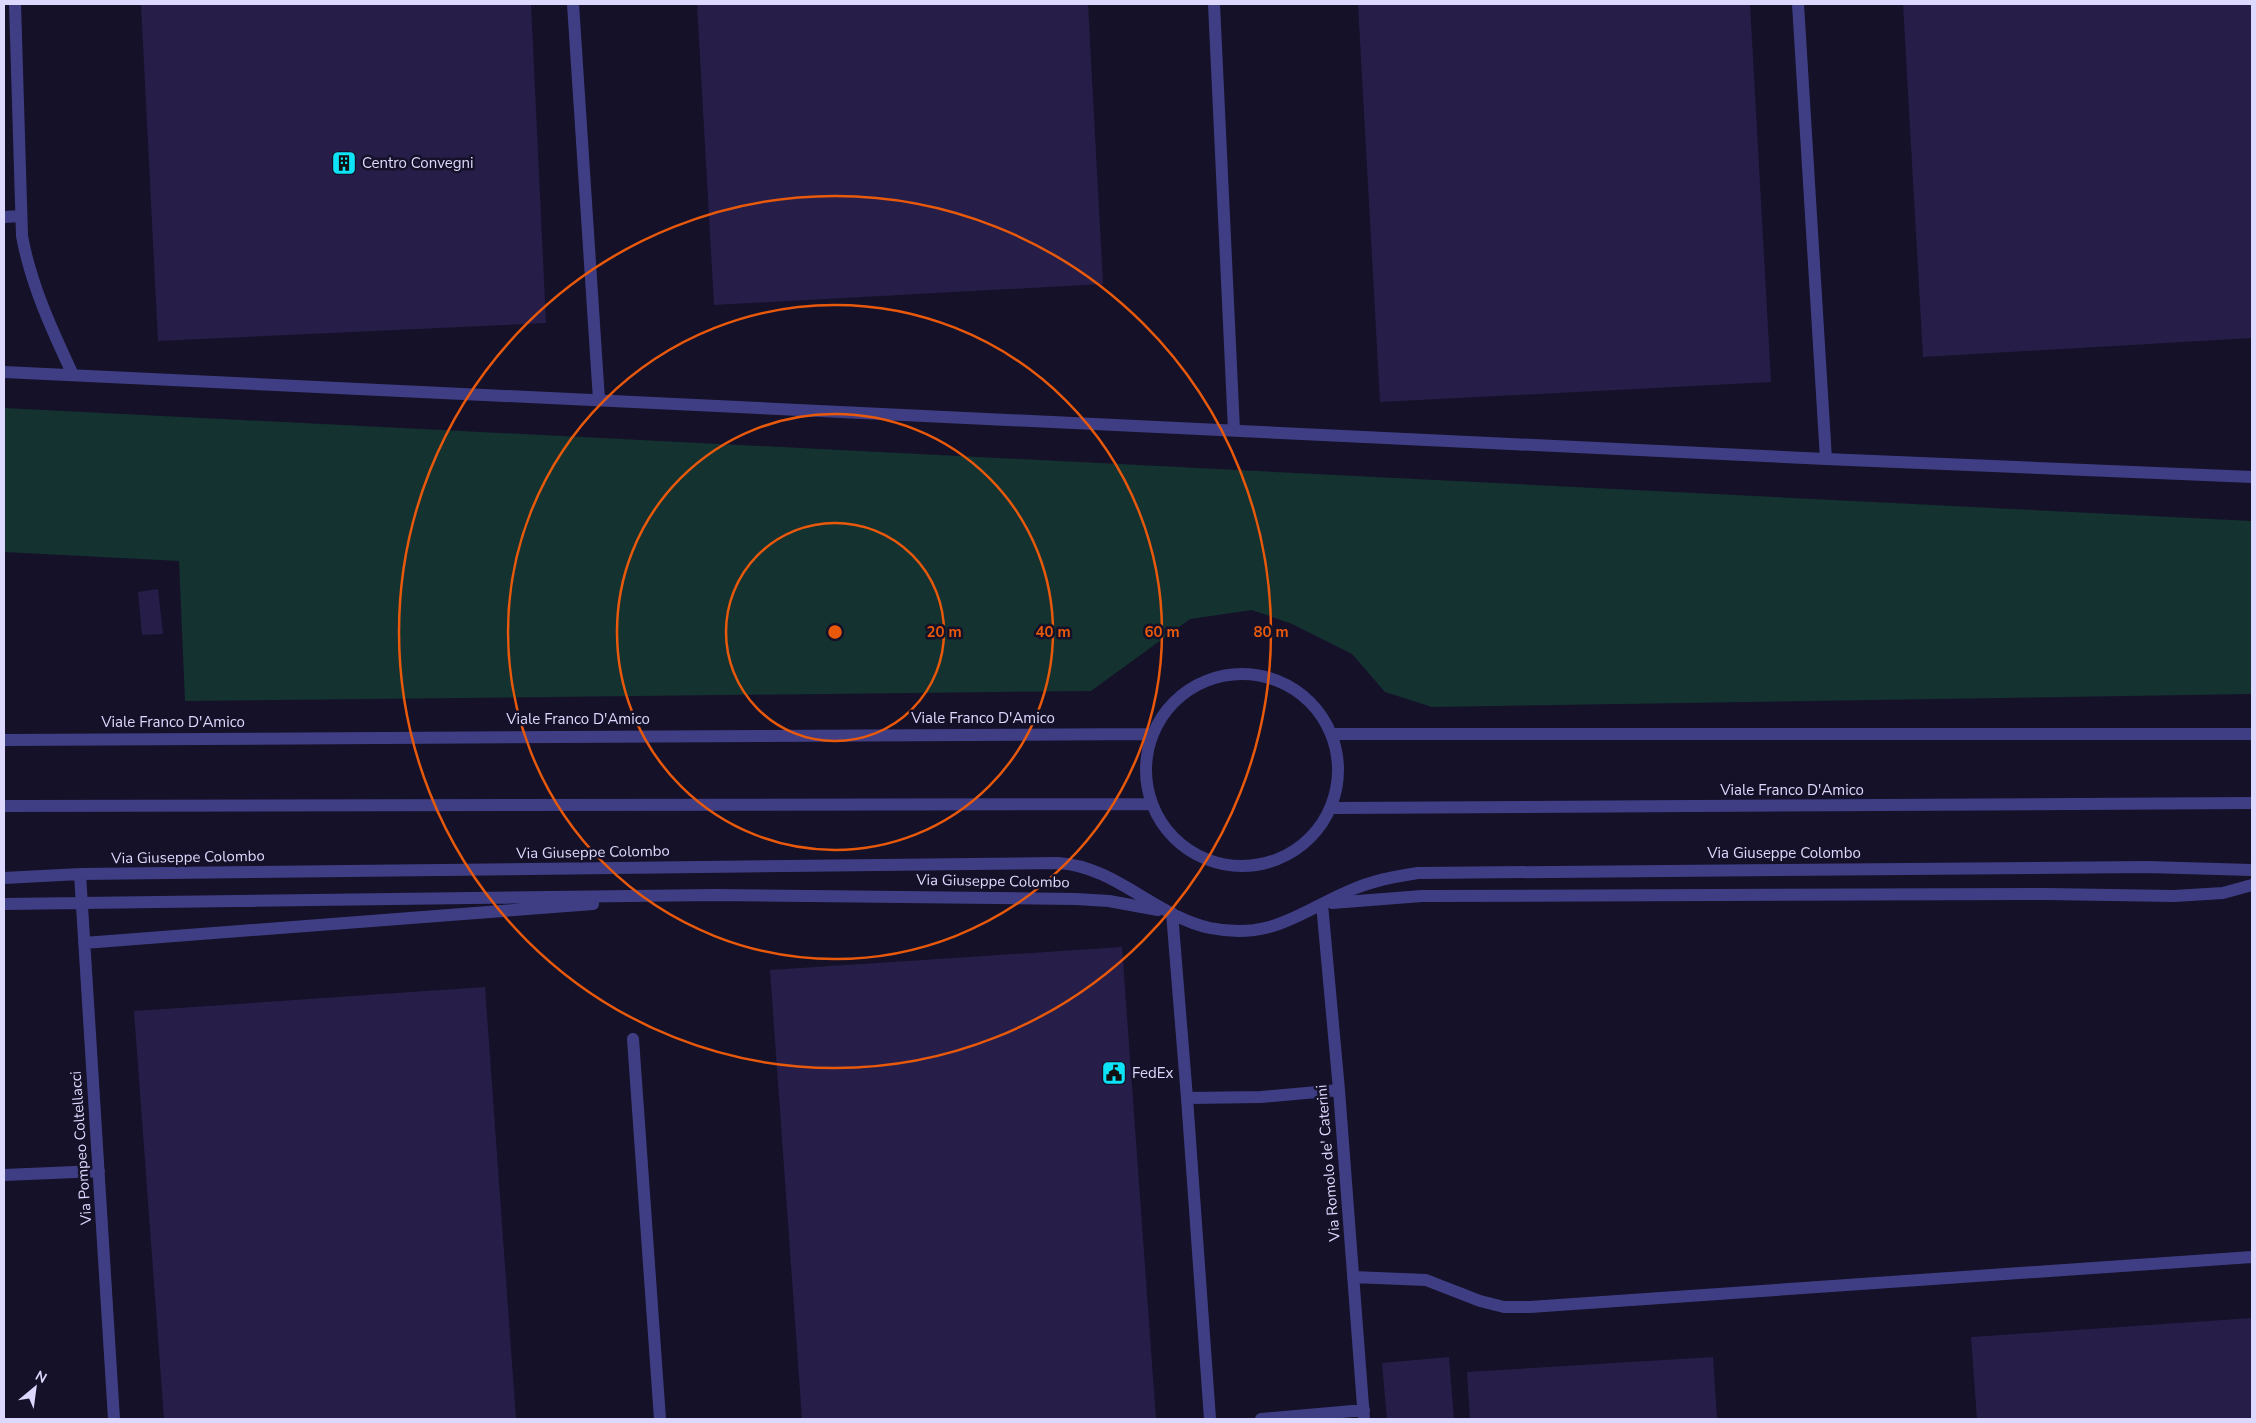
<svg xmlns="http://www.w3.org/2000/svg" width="2256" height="1423" font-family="'Nunito Sans',sans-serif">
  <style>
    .green { fill: #143230 }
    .building { fill: #261e48 }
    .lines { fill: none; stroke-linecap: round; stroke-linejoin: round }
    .minor { stroke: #3f3e85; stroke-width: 12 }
    .ring { fill: none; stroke: #e8590c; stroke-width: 2.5 }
    .labels { text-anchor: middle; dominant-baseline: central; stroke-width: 5; stroke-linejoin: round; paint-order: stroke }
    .poi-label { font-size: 15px; fill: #ddd9fe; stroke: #151128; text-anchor: start }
    .street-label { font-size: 15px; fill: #ddd9fe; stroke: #151128 }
    .centre { fill: #e8590c; stroke: #151128; stroke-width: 2.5 }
    .ring-label { font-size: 15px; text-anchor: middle; font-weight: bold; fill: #e8590c; stroke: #151128; stroke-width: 5; stroke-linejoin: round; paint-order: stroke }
  </style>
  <rect width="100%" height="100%" fill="#151128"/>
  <path class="green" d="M4 408 2252 521V694L1432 707 1385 692 1352 654 1292 624 1252 610 1190 619 1091 691 185 701 179 561 4 552Z"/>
  <path class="building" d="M141 4H531L546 323 158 341Z
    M697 4H1088L1103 284 714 305Z
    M1358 4H1750L1771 382 1380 402Z
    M1903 4H2252V338L1923 357Z
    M158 589 163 634 142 635 138 592Z
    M1122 947 1156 1419H802L770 970Z
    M485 987 516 1419H164L134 1011Z
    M2252 1318V1419H1977L1971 1337Z
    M1449 1357 1454 1419H1387L1382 1363Z
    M1713 1357 1717 1419H1470L1467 1372Z"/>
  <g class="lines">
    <path class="minor" d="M15 4 22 236C31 285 52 330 73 375
      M573 4 599 400
      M1214 4 1234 430
      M1798 4 1826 459
      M4 217 21 216
      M4 372 1826 459 2252 477
      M1146 770a96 96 0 1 1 192 0a96 96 0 1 1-192 0Z
      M1332 734H2252
      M4 740 1152 734
      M4 806 1151 804
      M1332 808 2252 803
      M80 874 114 1419
      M4 878 80 874 1058 863C1115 866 1155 916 1210 928 1274 941 1301 910 1356 888 1376 880 1397 876 1418 873L2147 867 2252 870
      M1332 903 1422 896 2046 894 2174 896 2223 893 2252 885
      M4 904 714 895 1076 899 1109 901 1158 910
      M1322 904 1339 1090 1364 1419
      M1172 913 1187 1098 1210 1419
      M84 943 593 904
      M633 1039 660 1419
      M1187 1098 1261 1097 1339 1090
      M4 1175 99 1171
      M1353 1277 1426 1280 1480 1301 1504 1307H1530L2252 1257
      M1261 1419 1364 1410"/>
  </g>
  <g class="ring">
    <circle cx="835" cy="632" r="109"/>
    <circle cx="835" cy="632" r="218"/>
    <circle cx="835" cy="632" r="327"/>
    <circle cx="835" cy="632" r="436"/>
  </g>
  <defs>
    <symbol id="building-square" viewBox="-11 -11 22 22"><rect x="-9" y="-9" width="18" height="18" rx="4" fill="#0de3f6" stroke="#151128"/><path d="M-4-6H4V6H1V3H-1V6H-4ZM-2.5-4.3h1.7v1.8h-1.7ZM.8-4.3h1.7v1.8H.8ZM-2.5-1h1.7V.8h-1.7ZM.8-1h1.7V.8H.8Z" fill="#111"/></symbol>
    <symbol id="civic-square" viewBox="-11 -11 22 22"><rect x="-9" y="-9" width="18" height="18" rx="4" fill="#0de3f6" stroke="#151128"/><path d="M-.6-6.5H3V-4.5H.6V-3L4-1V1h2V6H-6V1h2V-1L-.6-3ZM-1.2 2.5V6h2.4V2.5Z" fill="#111"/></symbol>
  </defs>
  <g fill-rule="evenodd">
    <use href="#building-square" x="330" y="149" width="28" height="28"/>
    <use href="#civic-square" x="1100" y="1059" width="28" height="28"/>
  </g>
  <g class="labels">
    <g class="poi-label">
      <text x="362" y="163">Centro Convegni</text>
      <text x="1132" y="1073">FedEx</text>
    </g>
    <g class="street-label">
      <text x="983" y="718">Viale Franco D'Amico</text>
      <text x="578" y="719">Viale Franco D'Amico</text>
      <text x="173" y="722">Viale Franco D'Amico</text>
      <text x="1792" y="790">Viale Franco D'Amico</text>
      <text transform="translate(593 852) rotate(-1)">Via Giuseppe Colombo</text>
      <text x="1784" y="853">Via Giuseppe Colombo</text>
      <text transform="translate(188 857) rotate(-1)">Via Giuseppe Colombo</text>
      <text transform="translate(993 881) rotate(1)">Via Giuseppe Colombo</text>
      <text transform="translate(81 1148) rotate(-94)">Via Pompeo Coltellacci</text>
      <text transform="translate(1328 1163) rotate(-95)">Via Romolo de' Caterini</text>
    </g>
  </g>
  <circle cx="835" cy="632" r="8" class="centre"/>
  <g class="ring-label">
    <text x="944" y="637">20 m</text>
    <text x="1053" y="637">40 m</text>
    <text x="1162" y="637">60 m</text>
    <text x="1271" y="637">80 m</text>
  </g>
  <rect width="2256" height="1423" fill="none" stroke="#ddd9fe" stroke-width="10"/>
  <g transform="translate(35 1388) rotate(29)" stroke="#151128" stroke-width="4" paint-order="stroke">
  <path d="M0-4L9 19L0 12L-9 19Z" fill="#ddd9fe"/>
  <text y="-8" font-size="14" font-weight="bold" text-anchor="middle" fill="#ddd9fe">N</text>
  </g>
</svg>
